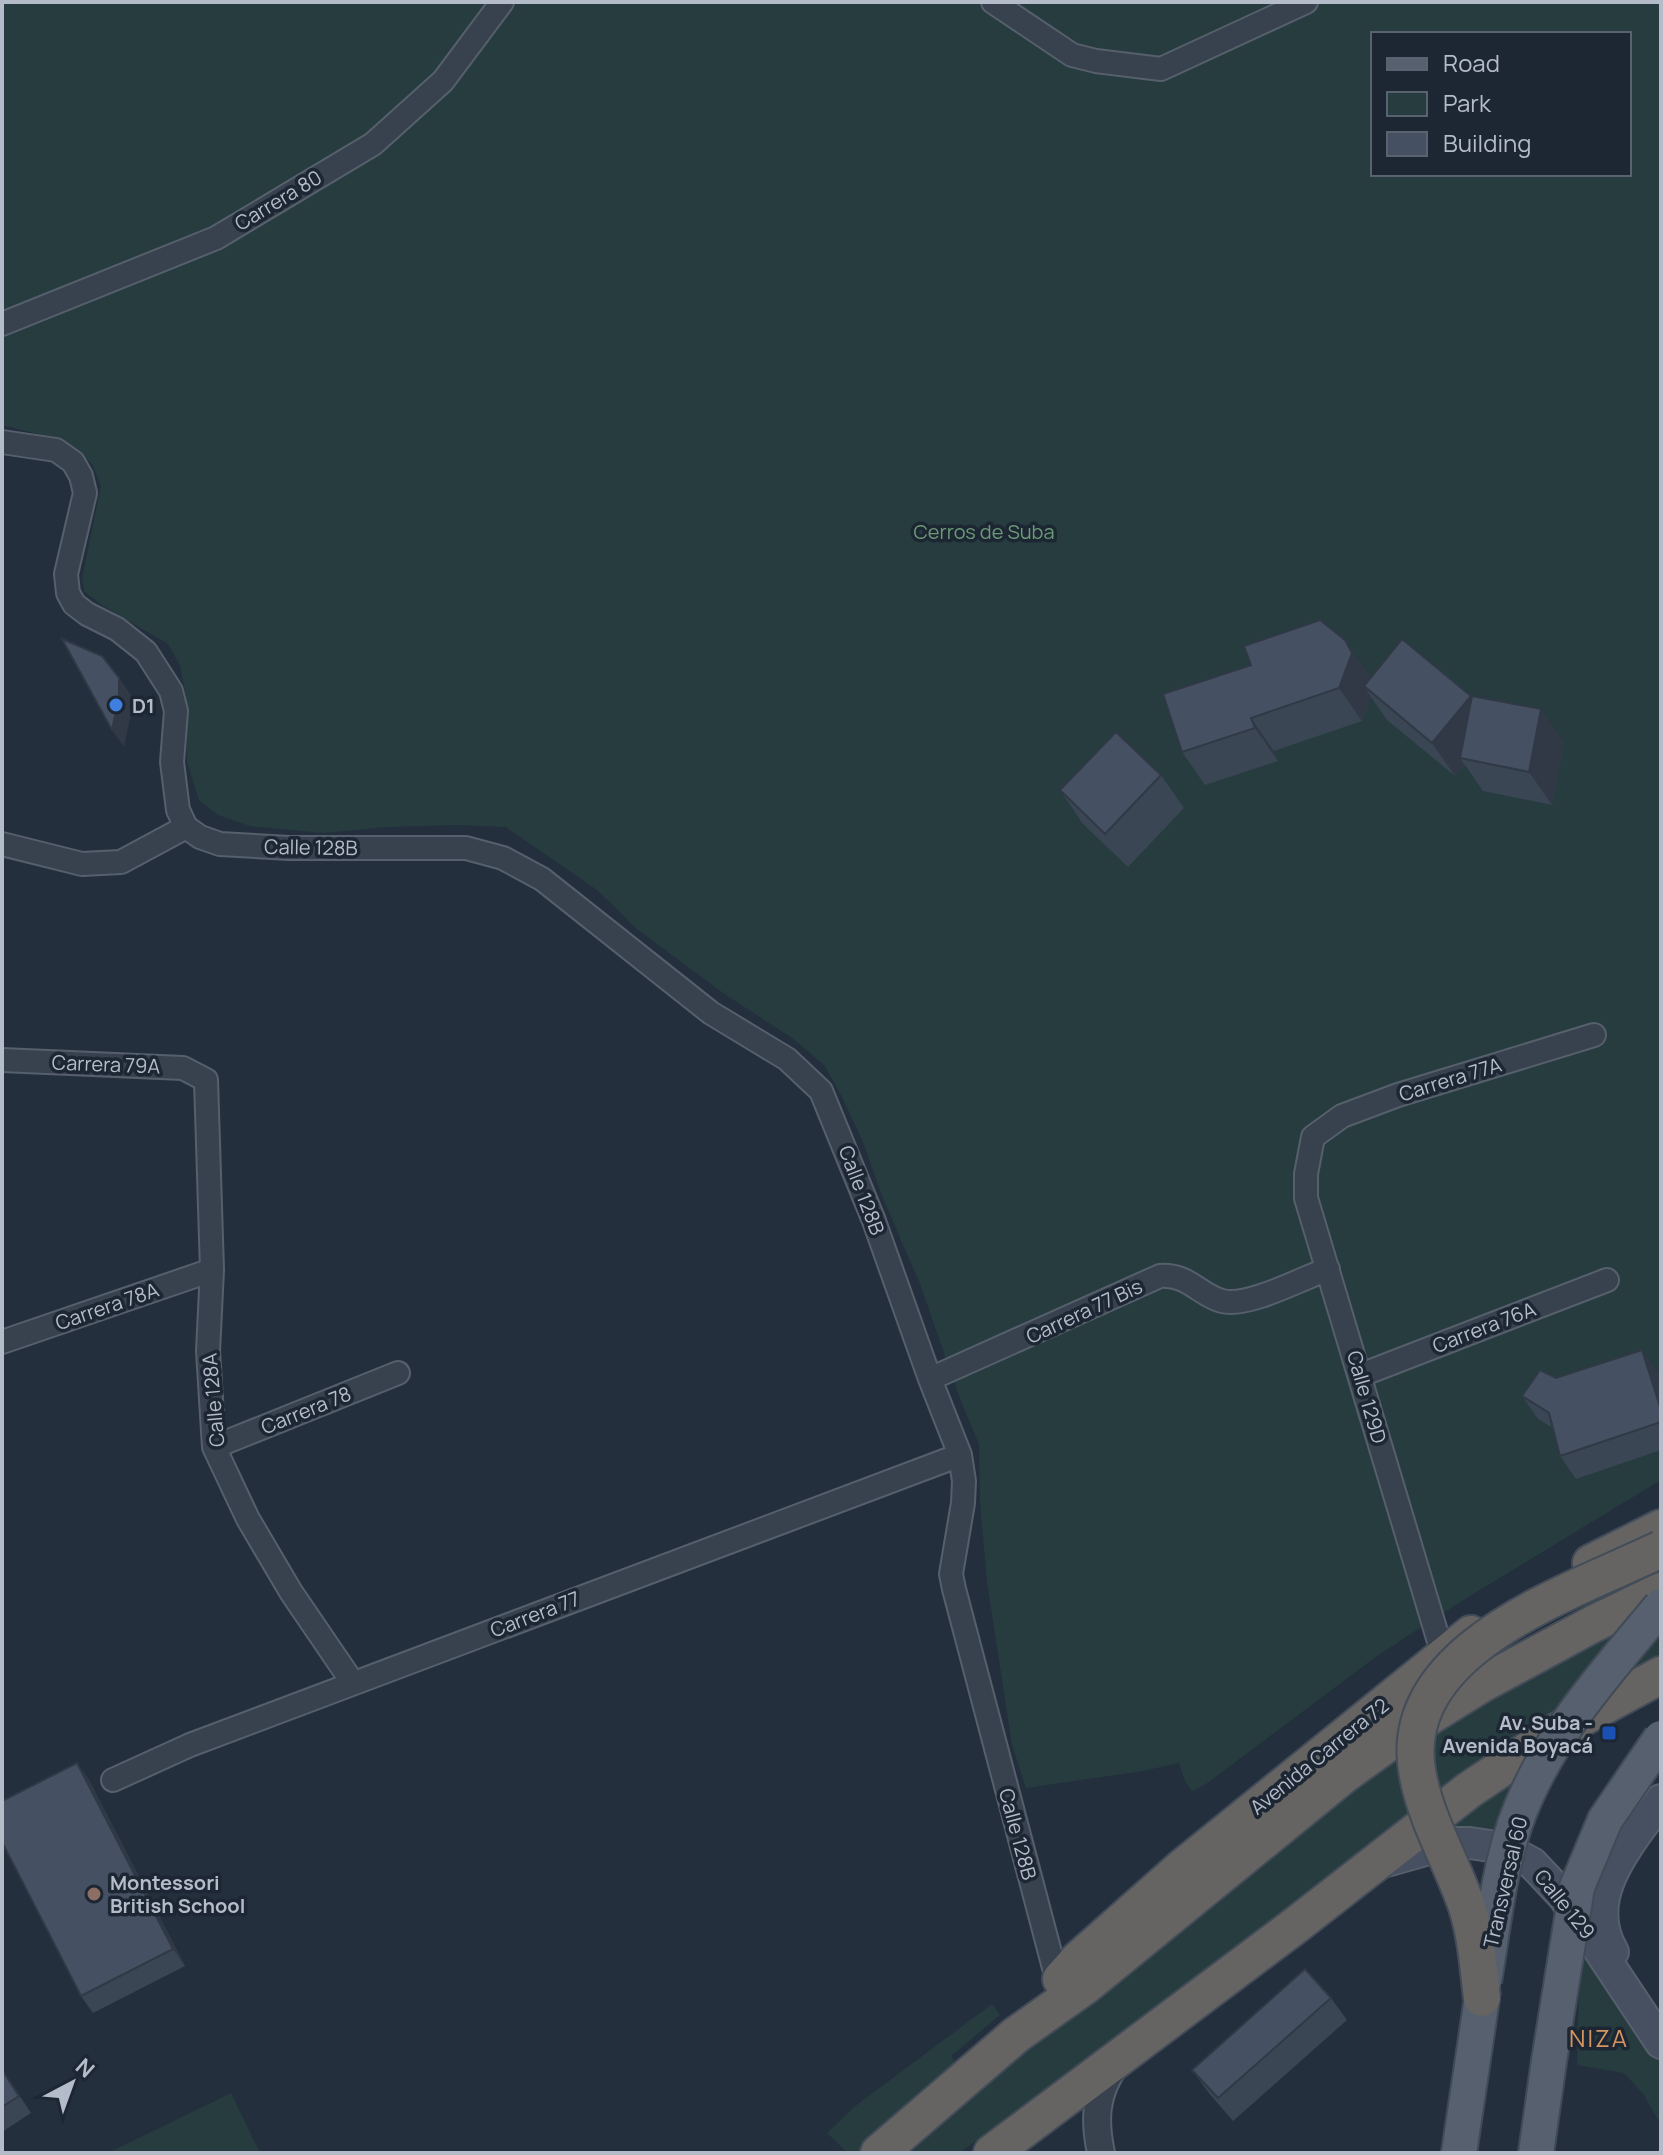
<svg xmlns="http://www.w3.org/2000/svg" width="1663" height="2155" font-family="Manrope,sans-serif">
  <style>
    .green { fill: #263c3f; fill-rule: evenodd }
    .lines { fill: none; stroke-linecap: round; stroke-linejoin: round }
    .minor-casing { stroke: #565f6c; stroke-width: 26 }
    .tertiary-casing { stroke: #565f6c; stroke-width: 30 }
    .secondary-casing { stroke: #565f6c; stroke-width: 34 }
    .primary-casing { stroke: #414a57; stroke-width: 38 }
    .trunk-casing { stroke: #434c59; stroke-width: 40 }
    .minor { stroke: #38414e; stroke-width: 22 }
    .tertiary { stroke: #38414e; stroke-width: 26 }
    .secondary { stroke: #465061; stroke-width: 30 }
    .primary { stroke: #56606e; stroke-width: 34 }
    .trunk { stroke: #656462; stroke-width: 36 }
    .primary-bridge-casing { stroke: #414a57; stroke-width: 38; stroke-linecap: butt }
    .trunk-bridge-casing { stroke: #434c59; stroke-width: 40; stroke-linecap: butt }
    .primary-bridge { stroke: #56606e; stroke-width: 34 }
    .trunk-bridge { stroke: #656462; stroke-width: 36 }
    .wall { fill: #3b4654 }
    .shaded-wall { fill: #303945 }
    .building { fill: #455162; stroke: #303945; stroke-width: 2 }
    .shop-dot { fill: #3f7fe0; stroke: #1d2633; stroke-width: 3 }
    .transit-dot { fill: #1a4fb4; stroke: #1d2633; stroke-width: 3 }
    .education-dot { fill: #8d6e63; stroke: #1d2633; stroke-width: 3 }
    .labels { text-anchor: middle; dominant-baseline: central; stroke-width: 7; stroke-linejoin: round; paint-order: stroke }
    .street-label { font-size: 20px; fill: #b4bcc9; stroke: #1d2633 }
    .park-label { font-size: 20px; fill: #6b9a76; stroke: #1d2633 }
    .poi-label { font-size: 20px; font-weight: bold; fill: #b4bcc9; stroke: #1d2633; text-anchor: start }
    .quarter-label { font-size: 24px; letter-spacing: 2px; fill: #d59563; stroke: #1d2633 }
  </style>
  <rect width="100%" height="100%" fill="#242f3e"/>
  <path class="green" d="M2 2H1661V1480L1460 1602 1377 1656 1206 1784 1192 1791 1185 1781 1179 1763 1143 1771 1026 1788 1012 1745 987 1582 980 1502 979 1444 962 1404 920 1284 882 1196 863 1142 842 1097 824 1065 792 1038 723 993 637 929 597 890 506 827 456 825 387 827 323 833 250 826 218 815 199 800 187 762 186 695 180 665 168 644 103 606 84 591 82 578 101 486 92 464 73 447 50 437 2 425ZM1373 34H1629V174H1373Z
    M1661 1605V1657L1544 1718 1486 1755 1400 1819 1200 1981 959 2153H910L1131 1960 1301 1823 1463 1710Z
    M1524 1771 1498 1831 1484 1828 1445 1830 1493 1791Z
    M1580 1946 1661 2062V2125L1644 2095 1624 2073 1577 2065Z
    M992 2004 1000 2015 951 2056 960 2069 858 2153H848L827 2133 854 2107Z
    M231 2093 260 2153H108Z"/>
  <g class="lines">
    <defs>
      <path id="minor" d="M993 2 1072 55 1096 61 1161 69 1306 2
        M2 324 216 238 373 144 443 81 502 2
        M2 442 56 450 73 462 81 476 85 493 66 574 68 593 74 604 87 614 117 629 146 652 171 691 176 711 172 762 178 810 186 827 200 837 220 844 289 848H466L503 858 542 879 711 1013 787 1059 821 1091 874 1221 930 1379 960 1455 964 1481 963 1503 951 1574 954 1589 1058 1983
        M2 844 82 864 121 862 186 827
        M2 1060 183 1068 206 1080 212 1270 208 1351 214 1447 248 1519 291 1592 353 1683
        M2 1342 212 1270
        M1361 1375 1607 1280
        M930 1379 1160 1276C1189 1274 1199 1295 1222 1301 1247 1308 1303 1278 1328 1269
        M214 1447 398 1373
        M1443 1655 1306 1198V1174L1313 1137 1342 1116 1398 1095 1594 1035
        M113 1780 190 1745 960 1455"/>
      <path id="tertiary" d="M1101 2153C1094 2120 1095 2094 1115 2065"/>
      <path id="secondary" d="M1383 1862 1450 1843H1470L1503 1848 1532 1863 1564 1897 1661 2043
        M1613 1952C1580 1897 1630 1843 1661 1800"/>
      <path id="primary" d="M1459 2153 1482 1998
        M1536 2153 1549 2061"/>
      <path id="trunk" d="M1591 1563 1661 1528
        M1061 1979 1078 1960 1183 1867 1471 1634
        M879 2153 1016 2035 1085 1986 1345 1774 1398 1736 1480 1685 1593 1624 1661 1591
        M992 2153 1296 1925 1469 1790 1554 1733 1661 1675"/>
    </defs>
    <use href="#minor" class="minor-casing"/>
    <use href="#tertiary" class="tertiary-casing"/>
    <use href="#secondary" class="secondary-casing"/>
    <use href="#primary" class="primary-casing"/>
    <use href="#trunk" class="trunk-casing"/>
    <use href="#minor" class="minor"/>
    <use href="#tertiary" class="tertiary"/>
    <use href="#secondary" class="secondary"/>
    <use href="#primary" class="primary"/>
    <use href="#trunk" class="trunk"/>
    <defs>
      <path id="primary-bridge" d="M1484 1981C1493 1929 1498 1874 1515 1824 1544 1740 1605 1674 1661 1606
        M1549 2061 1577 1887 1605 1820 1661 1738"/>
      <path id="trunk-bridge" d="M1482 1998C1478 1965 1476 1928 1463 1896 1448 1856 1426 1818 1418 1776 1392 1648 1573 1592 1661 1549"/>
    </defs>
    <use href="#primary-bridge" class="primary-bridge-casing"/>
    <use href="#trunk-bridge" class="trunk-bridge-casing"/>
    <use href="#primary-bridge" class="primary-bridge"/>
    <use href="#trunk-bridge" class="trunk-bridge"/>
  </g>
  <path class="wall" d="M1251 665 1368 673 1371 678 1471 697 1564 742 1552 805 1483 791 1465 765 1455 776 1387 720 1371 697 1362 721 1274 751 1278 761 1205 785 1182 752Z
    M1161 775 1184 808 1128 867 1083 824 1060 790Z
    M1658 1372 1661 1382V1450L1576 1479 1560 1456 1553 1428 1538 1419 1522 1396 1556 1378Z
    M77 1763 89 1780 185 1966 93 2013 81 1996Z
    M1331 1998 1347 2020 1233 2121 1208 2092 1192 2070Z
    M2 2069 31 2113 2 2132Z"/>
  <path class="shaded-wall" d="M1345 640 1368 673 1375 686H1364L1371 697 1362 721 1339 688Z
    M119 678 131 695V714L124 747 112 730Z
    M1471 696 1494 729 1460 758 1465 765 1455 776 1432 743Z
    M1541 709 1564 742 1552 805 1529 772Z
    M1251 718 1274 751 1278 761 1255 728Z
    M1642 1350 1658 1372 1661 1382V1410Z
    M77 1763 89 1780 185 1966 173 1949Z"/>
  <path class="building" d="M1320 620 1345 640 1352 653 1339 688 1251 718 1255 728 1182 752 1163 694 1251 665 1244 646Z
    M62 639 102 656 119 678V697L112 730Z
    M1402 639 1471 696 1432 743 1364 686Z
    M1472 696 1541 709 1529 772 1460 758Z
    M1116 732 1161 775 1105 834 1060 790Z
    M1642 1350 1661 1410V1422L1560 1456 1549 1413 1522 1396 1540 1370 1556 1378Z
    M77 1763 173 1949 81 1996 2 1842V1801Z
    M1305 1969 1331 1998 1218 2098 1192 2070Z
    M2 2070 19 2096 2 2107Z"/>
  <circle class="shop-dot" cx="116" cy="705" r="8"/>
  <rect class="transit-dot" x="1601" y="1725" width="16" height="16" rx="4"/>
  <circle class="education-dot" cx="94" cy="1894" r="8"/>
  <g class="labels">
    <g class="street-label">
      <text transform="translate(278 200) rotate(-31)">Carrera 80</text>
      <text transform="translate(311 847) rotate(1)">Calle 128B</text>
      <text transform="translate(106 1064) rotate(2)">Carrera 79A</text>
      <text transform="translate(1450 1079) rotate(-17)">Carrera 77A</text>
      <text transform="translate(862 1190) rotate(69)">Calle 128B</text>
      <text transform="translate(107 1306) rotate(-19)">Carrera 78A</text>
      <text transform="translate(1084 1311) rotate(-25)">Carrera 77 Bis</text>
      <text transform="translate(1484 1327) rotate(-21)">Carrera 76A</text>
      <text transform="translate(1367 1397) rotate(74)">Calle 129D</text>
      <text transform="translate(213 1400) rotate(-95)">Calle 128A</text>
      <text transform="translate(306 1410) rotate(-22)">Carrera 78</text>
      <text transform="translate(535 1614) rotate(-21)">Carrera 77</text>
      <text transform="translate(1319 1756) rotate(-39)">Avenida Carrera 72</text>
      <text transform="translate(1018 1834) rotate(75)">Calle 128B</text>
      <text transform="translate(1505 1882) rotate(-77)">Transversal 60</text>
      <text transform="translate(1565 1904) rotate(51)">Calle 129</text>
    </g>
    <g class="park-label">
      <text x="984" y="531">Cerros de Suba</text>
    </g>
    <g class="poi-label">
      <text x="132" y="705">D1</text>
      <text x="1593" y="1722" text-anchor="end">Av. Suba -<tspan x="1593" dy="23">Avenida Boyacá</tspan></text>
      <text x="110" y="1882">Montessori<tspan x="110" dy="23">British School</tspan></text>
    </g>
    <g class="quarter-label">
      <text x="1599" y="2037">NIZA</text>
    </g>
  </g>
  <rect width="1663" height="2155" fill="none" stroke="#b4bcc9" stroke-width="8"/>
  <rect x="1371" y="32" width="260" height="144" fill="#1d2633" stroke="#59626f" stroke-width="2"/>
  <rect x="1387" y="58" width="40" height="12" fill="#56606e" stroke="#59626f" stroke-width="2"/>
  <text x="1443" y="72" font-size="24" fill="#b4bcc9">Road</text>
  <rect x="1387" y="92" width="40" height="24" fill="#263c3f" stroke="#59626f" stroke-width="2"/>
  <text x="1443" y="112" font-size="24" fill="#b4bcc9">Park</text>
  <rect x="1387" y="132" width="40" height="24" fill="#455162" stroke="#59626f" stroke-width="2"/>
  <text x="1443" y="152" font-size="24" fill="#b4bcc9">Building</text>
  <g transform="translate(72 2083) rotate(41)" stroke="#1d2633" stroke-width="6" paint-order="stroke">
  <path d="M0-6L14 30L0 20L-14 30Z" fill="#b4bcc9"/>
  <text y="-12" font-size="22" font-weight="bold" text-anchor="middle" fill="#b4bcc9">N</text>
  </g>
</svg>
